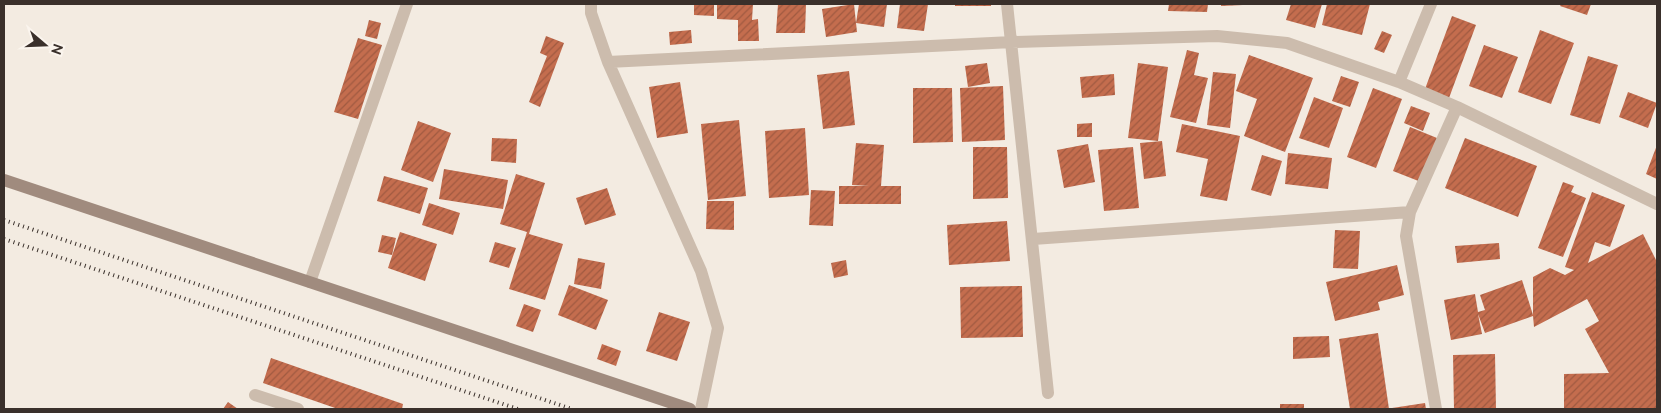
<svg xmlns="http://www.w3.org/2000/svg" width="1661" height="413" font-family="Ubuntu,sans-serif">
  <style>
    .building { fill: url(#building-hatch) }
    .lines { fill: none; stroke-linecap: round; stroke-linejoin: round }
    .street { stroke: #ccbcad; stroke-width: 12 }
    .secondary { stroke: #a08b7e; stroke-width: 12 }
    .rail { stroke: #3a302b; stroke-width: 4; stroke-dasharray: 1 4; stroke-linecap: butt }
  </style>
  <defs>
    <pattern id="building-hatch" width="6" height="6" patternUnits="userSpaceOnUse" patternTransform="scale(1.25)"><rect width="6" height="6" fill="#c46d4e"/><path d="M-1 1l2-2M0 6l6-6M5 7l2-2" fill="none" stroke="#a05a41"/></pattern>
  </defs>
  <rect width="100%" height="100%" fill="#f3ebe1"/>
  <path class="building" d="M694 4H714V16L694 15Z
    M717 4H753L752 20 758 19 759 41H738V20L717 19Z
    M778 4H806L805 33H776Z
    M854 4 856 23 859 4H887L884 27 856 23 857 32 826 37 822 9Z
    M900 4H928L924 31 897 28Z
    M955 4H991V6H955Z
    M1169 4H1208L1207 12 1168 11Z
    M1221 4H1243V5L1221 6Z
    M1291 4H1322L1315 28 1286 20Z
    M1327 4H1370L1362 35 1322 25Z
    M1561 4H1591L1587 15 1560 6Z
    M1452 16 1476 25 1449 98 1425 89Z
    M369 20 381 23 377 39 365 36Z
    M691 30 692 43 670 45 669 32Z
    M1540 30 1574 43 1551 104 1518 92Z
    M1382 31 1392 35 1384 53 1374 49Z
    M546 36 564 43 540 107 529 102 547 56 540 53Z
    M358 38 382 45 358 119 334 112Z
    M1484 45 1518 57 1502 98 1469 86Z
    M1187 50 1199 53 1194 75 1208 78 1196 123 1170 117Z
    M1249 55 1313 78 1285 152 1244 136 1257 99 1236 91Z
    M1588 56 1618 65 1600 124 1570 115Z
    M987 63 990 83 968 87 965 66Z
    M1138 63 1168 67 1158 141 1128 138Z
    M849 71 855 125 823 129 817 75Z
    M1213 72 1236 74 1230 128 1207 125Z
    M1114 74 1115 95 1082 98 1080 77Z
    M1341 76 1359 82 1350 107 1332 101Z
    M680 82 688 133 657 138 649 87Z
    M1003 86 1005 140 962 142 960 88Z
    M913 88H952L953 142 913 143Z
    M1373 88 1402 99 1376 168 1347 157Z
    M1628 92 1657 103 1648 128 1619 117Z
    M1314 97 1343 108 1329 148 1299 138Z
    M1411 106 1430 113 1423 131 1404 123Z
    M739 120 746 196 708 200 701 124Z
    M418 121 451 133 433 182 401 170Z
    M1092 123V137H1077V124Z
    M1182 124 1240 136 1227 201 1200 196 1208 159 1176 152Z
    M1410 127 1437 138 1421 182 1393 171Z
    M805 128 809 195 769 198 765 131Z
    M492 138 517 139 516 163 491 161Z
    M1465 138 1537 166 1518 217 1445 188Z
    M1162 141 1166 176 1144 179 1140 143Z
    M856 143 884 145 881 186H901V204H839V186H869L852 185Z
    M1088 144 1095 182 1064 188 1057 150Z
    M1657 145V179L1646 174Z
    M973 147H1007L1008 198 973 199Z
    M1133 147 1139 208 1104 211 1098 150Z
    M1288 153 1332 158 1328 189 1285 184Z
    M1262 155 1282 161 1271 196 1251 190Z
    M444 169 508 180 503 209 439 199Z
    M516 174 545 183 529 234 563 244 545 300 509 289 527 232 500 224Z
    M384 176 428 188 420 214 377 201Z
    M1563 182 1574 186 1571 192 1586 198 1563 257 1538 248Z
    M607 188 616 215 585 225 576 198Z
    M811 190 835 191 833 226 809 225Z
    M1592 192 1625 205 1610 247 1595 242 1588 263 1643 234 1657 262V409H1564V374L1609 373 1585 329 1599 321 1587 299 1534 327 1533 316 1485 333 1478 314 1482 334 1451 340 1444 300 1475 294 1478 312 1485 310 1480 295 1522 280 1533 315V277L1550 268 1565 275 1574 270 1565 267Z
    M707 201H734V230L706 229Z
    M429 203 460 213 453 235 422 225Z
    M1007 221 1010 261 949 265 947 225Z
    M1335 230 1360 231 1358 269 1333 268Z
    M400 232 437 244 425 281 388 268Z
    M382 235 396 238 392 255 378 252Z
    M495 242 516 248 509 268 489 262Z
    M1499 243 1500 259 1457 263 1455 246Z
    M578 258 605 263 601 289 574 284Z
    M846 260 848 275 834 278 831 263Z
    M1397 265 1404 295 1378 302 1380 310 1335 321 1326 282Z
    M569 285 608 300 596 330 558 315Z
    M1022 286 1023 337 961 338 960 287Z
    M524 304 541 310 533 332 516 326Z
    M659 312 690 322 677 361 646 351Z
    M1378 333 1389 409H1350L1339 339Z
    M1329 336 1330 357 1293 359V337Z
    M602 344 621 351 616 366 597 359Z
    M1495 354 1496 409H1454L1453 355Z
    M271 358 403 404 402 409H338L263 383Z
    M228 402 238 409H223Z
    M1425 403 1426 409H1392V408Z
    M1280 404H1304V409H1280Z"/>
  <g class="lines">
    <path class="street" d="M591 4V13L608 62 701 271 718 328 701 409
      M1007 4 1048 393
      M608 62 1012 42 1217 36 1287 43 1399 82 1457 107 1657 204
      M1399 82 1431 4
      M1033 239 1410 212
      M310 282 407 4
      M255 395 298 409
      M1436 409 1406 236 1410 212 1457 107"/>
    <path class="secondary" d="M4 180 690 409"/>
    <path class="rail" d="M4 220 572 409
      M4 239 518 409"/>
  </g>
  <rect width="1661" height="413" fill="none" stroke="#3a302b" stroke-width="10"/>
  <g transform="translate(45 45) rotate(109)" stroke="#fbf5ee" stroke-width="4" paint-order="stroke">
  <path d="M0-4L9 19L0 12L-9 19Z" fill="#3a302b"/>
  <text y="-8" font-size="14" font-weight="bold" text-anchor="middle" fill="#3a302b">N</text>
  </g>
</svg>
